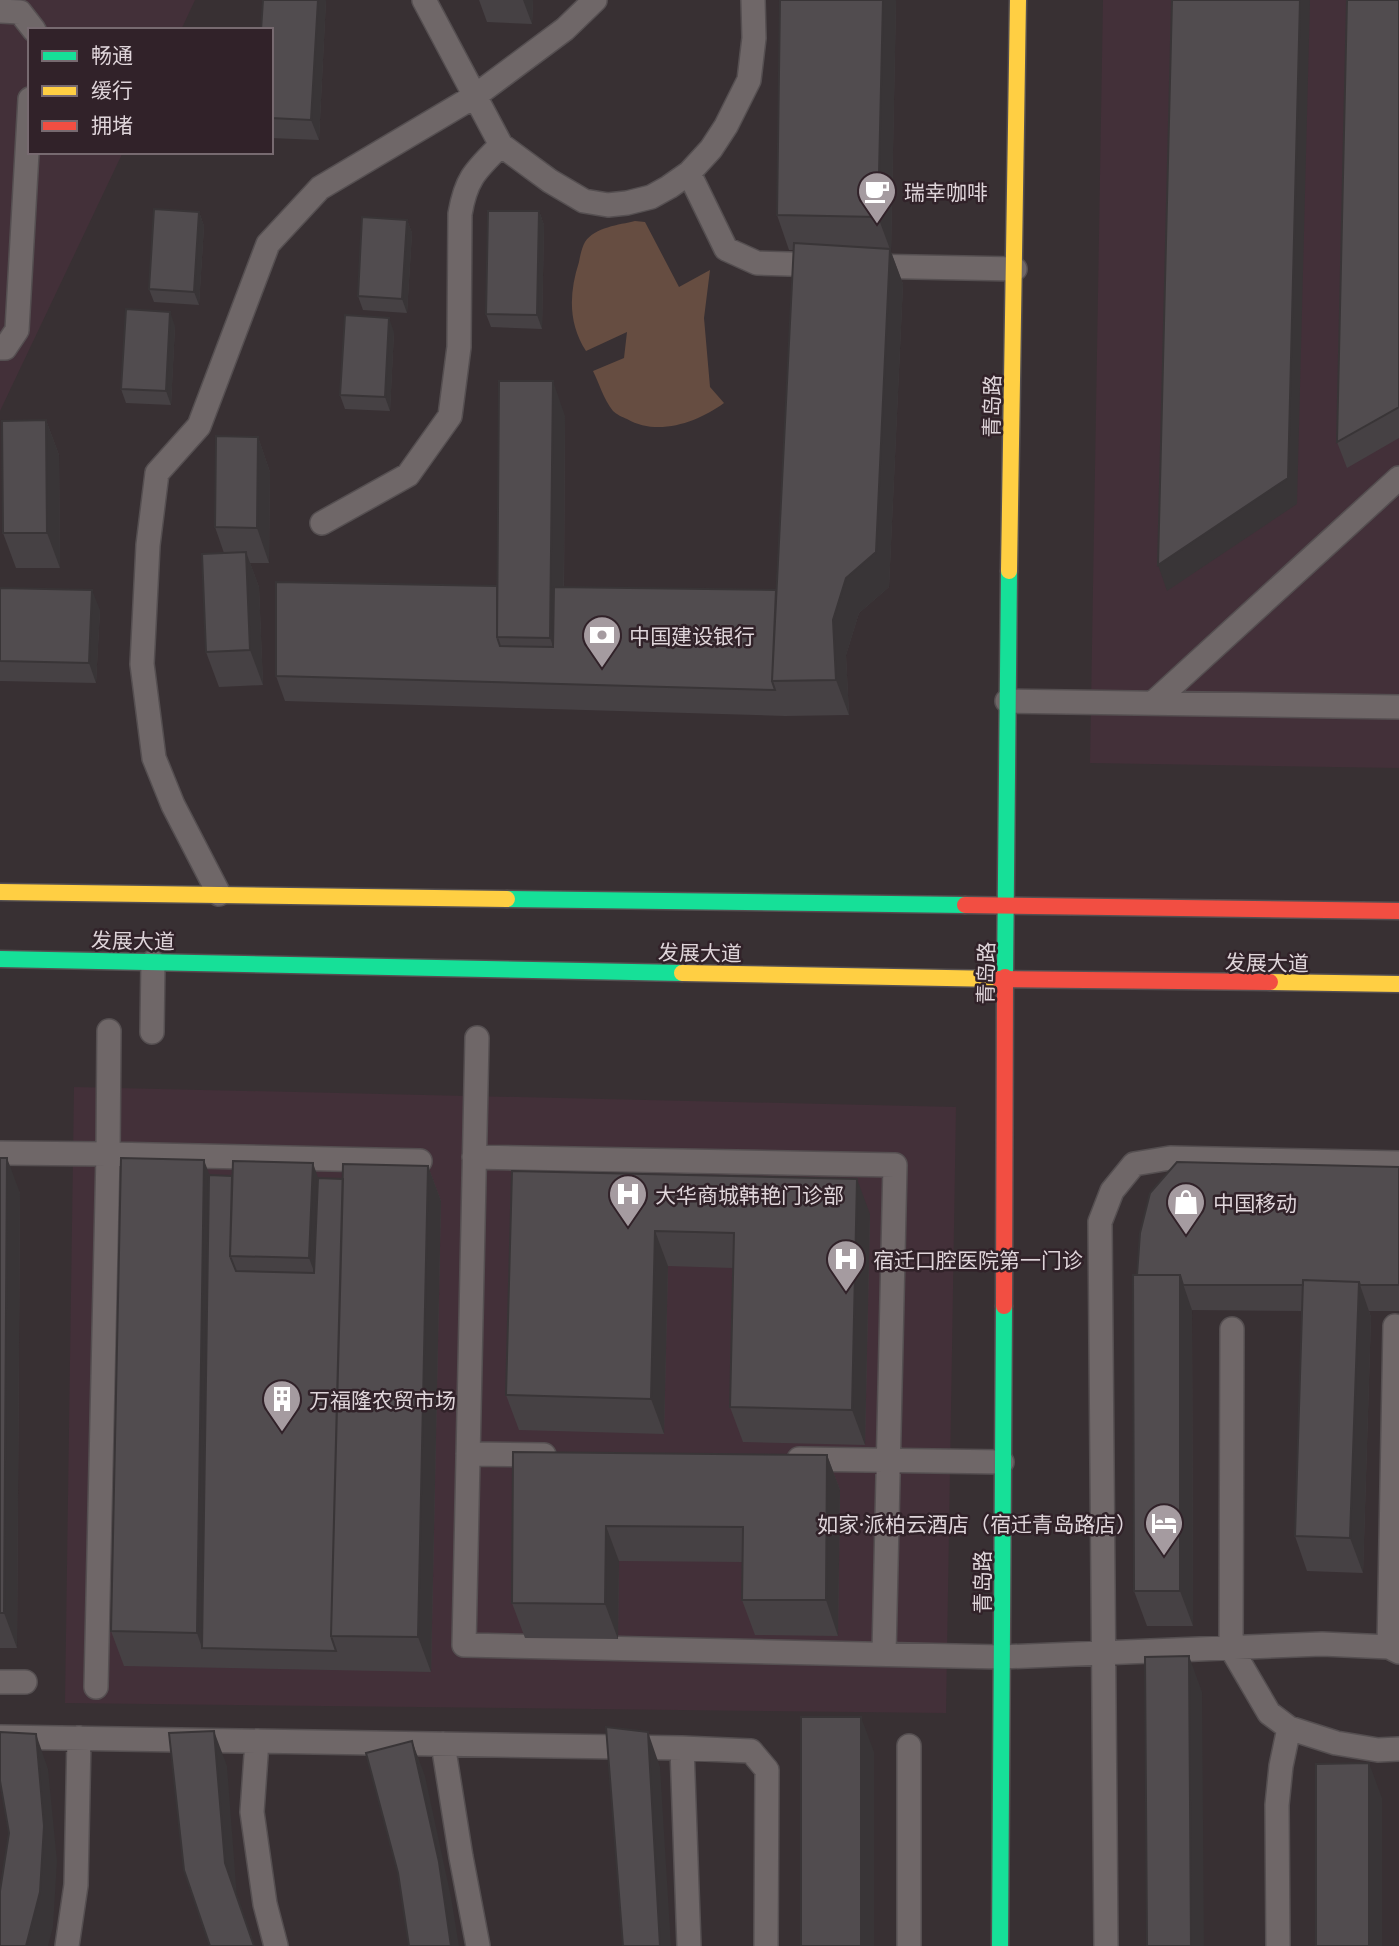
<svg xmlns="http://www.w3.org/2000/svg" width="1399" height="1946" font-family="Commissioner,'Noto Sans SC',sans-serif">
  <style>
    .built { fill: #433039 }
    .green { fill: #664d41 }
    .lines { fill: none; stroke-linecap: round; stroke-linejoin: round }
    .lane-casing { stroke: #554f51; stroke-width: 26 }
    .fast-casing { stroke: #554f51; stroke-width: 19 }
    .slow-casing { stroke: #554f51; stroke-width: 19 }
    .jam-casing { stroke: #554f51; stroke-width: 19 }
    .lane { stroke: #6f6768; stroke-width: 23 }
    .fast { stroke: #16e098; stroke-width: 16 }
    .slow { stroke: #ffcf43; stroke-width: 16 }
    .jam { stroke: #f24e42; stroke-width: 16 }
    .wall { fill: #464144 }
    .shaded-wall { fill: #393537 }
    .building { fill: #514c4f; stroke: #393537; stroke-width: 2 }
    .labels { text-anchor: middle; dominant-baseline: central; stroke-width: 5; stroke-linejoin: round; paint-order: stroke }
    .poi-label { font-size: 21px; fill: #dfd5da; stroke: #312229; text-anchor: start }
    .street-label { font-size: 21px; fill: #dfd5da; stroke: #312229 }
  </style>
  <rect width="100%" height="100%" fill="#383033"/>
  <path class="built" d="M0 0H195L181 30H30V152H123L0 411Z
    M1103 0H1399V768L1090 763Z
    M74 1087 956 1107 946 1713 65 1703Z"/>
  <path class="green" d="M635 221 645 222 679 287 710 270 704 318 710 387 724 403C698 422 658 437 627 419 622 417 616 414 613 411 604 400 599 383 593 371L624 358 627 332 586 351C568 323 569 293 579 262 580 256 582 247 585 242 595 227 619 225 635 221Z"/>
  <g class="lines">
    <defs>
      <path id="lane" d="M424 0 501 145 550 181 584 201 608 205 627 203 651 197 669 187 689 173 711 149 726 126 749 80 754 38 753 0
        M0 11 20 12 34 30
        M689 173 726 249 757 263 824 265
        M865 266 1015 269
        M0 348H5L17 330 30 99
        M322 523 408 475 450 416 459 347 460 214C466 178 476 170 501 145
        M1007 701 1399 707
        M1153 703 1399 478
        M219 894 173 805 154 758 142 664 148 545 157 473 199 426 268 244 320 188 475 96 565 29 595 0
        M109 1031 108 1154 420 1161
        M152 1032 153 962
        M477 1038 464 1645 1001 1657 1322 1644 1389 1647 1399 1652
        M0 1153 108 1154 96 1687
        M474 1157 895 1165 884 1654
        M1232 1329 1231 1648 1269 1713 1289 1728 1336 1743 1378 1750 1399 1749
        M468 1454 544 1455
        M799 1459 1002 1462
        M1389 1647 1395 1326
        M0 1682H25
        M0 1737 682 1748 751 1751 767 1770 766 1946
        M257 1741 252 1812 265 1904 276 1946
        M443 1744 461 1857 478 1946
        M909 1746V1946
        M682 1748 689 1946
        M67 1946 76 1885 79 1738
        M1106 1946 1100 1222 1112 1191 1134 1164 1170 1158 1399 1163
        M1278 1946 1277 1805 1281 1766 1289 1728"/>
      <path id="fast" d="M507 899 965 905
        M0 959 682 973
        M1005 977 1009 571
        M1000 1946 1004 1306"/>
      <path id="slow" d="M1009 571 1018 0
        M0 892 507 899
        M682 973 999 979
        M1270 982 1399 984"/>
      <path id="jam" d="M965 905 1399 911
        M999 979 1270 982
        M1004 1306 1005 977"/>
    </defs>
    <use href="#lane" class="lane-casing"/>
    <use href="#fast" class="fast-casing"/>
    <use href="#slow" class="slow-casing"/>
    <use href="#jam" class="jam-casing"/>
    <use href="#lane" class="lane"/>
    <use href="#fast" class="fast"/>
    <use href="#slow" class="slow"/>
    <use href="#jam" class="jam"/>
  </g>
  <path class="wall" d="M326 0 319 140 271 138V30Z
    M479 0H533L532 24 487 22Z
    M780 0H896L891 252 903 284 889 587 859 613 846 655 849 715 785 716 285 701 276 676 497 586 565 416 564 587 776 590 794 250H789L777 215Z
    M1399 0V438L1347 468 1337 442Z
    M539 211 544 225 542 329 491 327 486 314Z
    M199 212 204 226 199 305 154 302 149 289Z
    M407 220 412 233 407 313 363 310 358 296Z
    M175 326 171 405 126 403 121 389Z
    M394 332 390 411 345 409 340 395Z
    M46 420 59 455 60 568H16L3 533Z
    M258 437 270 472 269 563H250L259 587 263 685 219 687 206 652 224 553 215 527Z
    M0 588 100 610 96 683 0 681Z
    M0 1158 20 1193 17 1648H0Z
    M428 1166 441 1201 431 1672 124 1666 111 1631 209 1175 343 1179Z
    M1399 1167V1311H1369L1371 1317 1363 1573 1307 1571 1295 1536 1302 1311 1192 1310 1193 1626H1147L1134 1591 1137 1275Z
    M512 1171 870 1214 865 1445 743 1442 730 1407 733 1268 668 1266 664 1434 519 1430 506 1395Z
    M513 1452 827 1455 840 1490 838 1636 755 1635 742 1600 743 1562 619 1561 618 1639 525 1638 512 1603Z"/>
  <path class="shaded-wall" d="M318 0H326L319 140 311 120Z
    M523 0H533L532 24Z
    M883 0H896L891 252 878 217Z
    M1300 0H1310L1297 504 1167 591 1158 565Z
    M539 211 544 225 542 329 537 315Z
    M199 212 204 226 199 305 194 292Z
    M407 220 412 233 407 313 402 299Z
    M890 249 903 284 889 587 859 613 846 655 849 715 836 680 833 620Z
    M170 312 175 326 171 405 166 391Z
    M389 318 394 332 390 411 385 397Z
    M553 381 565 416 563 673 550 638Z
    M46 420 59 455 60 568 47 533Z
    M258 437 270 472 269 563 257 528Z
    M246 552 259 587 263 685 250 650Z
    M92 590 100 610 96 683 89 663Z
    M7 1158 20 1193 17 1648 4 1613Z
    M204 1160 217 1195 202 1648 197 1633Z
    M313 1163 325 1198 322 1293 309 1258Z
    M428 1166 441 1201 431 1672 418 1637Z
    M857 1179 870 1214 865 1445 852 1410Z
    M655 1231 668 1266 664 1434 651 1399Z
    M1180 1275 1192 1310 1193 1626 1180 1591Z
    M1359 1282 1371 1317 1363 1573 1350 1538Z
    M827 1455 840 1490 838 1636 826 1600Z
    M606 1526 619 1561 618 1639 605 1604Z
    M1189 1656 1202 1692 1204 1946H1191Z
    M861 1717 874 1752V1946H861Z
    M214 1731 227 1766 237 1898 225 1863Z
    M648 1732 660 1767 671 1946H660Z
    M36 1734 48 1769 57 1861 53 1927 48 1946H26Z
    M412 1741 425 1776 451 1897 459 1946H451Z
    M1369 1763 1382 1798V1946H1369Z"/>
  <path class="building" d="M263 0H318L311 120 271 118V30H261Z
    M780 0H883L878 217 777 215Z
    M1172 0H1300L1288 478 1158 565Z
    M1347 0H1399V407L1337 442Z
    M154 209 199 212 194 292 149 289Z
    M488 211H539L537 315 486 314Z
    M362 217 407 220 402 299 358 296Z
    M794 243 890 249 876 552 846 578 833 620 836 680 772 681Z
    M126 309 170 312 166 391 121 389Z
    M345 315 389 318 385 397 340 395Z
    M499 381H553L550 638 497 637Z
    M46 420 47 533H3L2 421Z
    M216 436 258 437 257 528 215 527Z
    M246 552 250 650 206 652 202 554Z
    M276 582 497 586V637L500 646 553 647 554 587 776 590 772 681 775 690 276 676Z
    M0 588 92 590 89 663 0 661Z
    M0 1158H7L4 1613H0Z
    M121 1158 204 1160 197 1633 111 1631Z
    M233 1161 313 1163 309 1258 230 1256Z
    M1177 1162 1399 1167V1285H1360L1359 1282 1303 1280V1285H1183L1180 1275H1137L1140 1233 1150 1193Z
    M343 1164 428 1166 418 1637 331 1636Z
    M512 1171 857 1179 852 1410 730 1407 734 1233 655 1231 651 1399 506 1395Z
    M209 1175 232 1176 230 1256 236 1271 314 1273 318 1178 343 1179 331 1636 336 1651 202 1648Z
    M1133 1275H1180V1591H1134Z
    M1303 1280 1359 1282 1350 1538 1295 1536Z
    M513 1452 827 1455 826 1600H742L743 1527 606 1526 605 1604 512 1603Z
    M1189 1656 1191 1946H1147L1145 1657Z
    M801 1717H861V1946H801Z
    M606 1727 648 1732 660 1946H623Z
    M214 1731 225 1863 254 1946H210L184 1870 169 1733Z
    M0 1732 36 1734 44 1826 40 1892 26 1946H0V1891L9 1833 0 1781Z
    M412 1741 439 1862 451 1946H409L398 1873 366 1753Z
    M1369 1763V1946H1316V1764Z"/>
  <defs>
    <symbol id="cafe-pin" viewBox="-11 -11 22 30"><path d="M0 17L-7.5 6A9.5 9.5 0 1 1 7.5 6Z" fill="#a59ba0" stroke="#312229"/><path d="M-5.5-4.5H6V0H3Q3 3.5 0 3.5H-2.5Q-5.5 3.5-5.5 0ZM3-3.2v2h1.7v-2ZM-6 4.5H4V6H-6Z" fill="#fff"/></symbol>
    <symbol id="bank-pin" viewBox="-11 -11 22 30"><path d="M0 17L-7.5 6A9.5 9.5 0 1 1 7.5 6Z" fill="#a59ba0" stroke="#312229"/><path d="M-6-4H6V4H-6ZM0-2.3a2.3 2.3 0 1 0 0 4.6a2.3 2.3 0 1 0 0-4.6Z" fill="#fff"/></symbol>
    <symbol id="hospital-pin" viewBox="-11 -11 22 30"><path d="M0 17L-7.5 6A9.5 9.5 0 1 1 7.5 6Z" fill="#a59ba0" stroke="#312229"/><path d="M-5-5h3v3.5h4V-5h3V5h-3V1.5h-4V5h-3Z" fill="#fff"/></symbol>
    <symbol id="shop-pin" viewBox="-11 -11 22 30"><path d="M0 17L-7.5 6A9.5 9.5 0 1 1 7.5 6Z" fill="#a59ba0" stroke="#312229"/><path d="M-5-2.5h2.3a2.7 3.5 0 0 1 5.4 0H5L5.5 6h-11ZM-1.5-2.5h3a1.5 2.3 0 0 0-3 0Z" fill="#fff"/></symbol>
    <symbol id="building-pin" viewBox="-11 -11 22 30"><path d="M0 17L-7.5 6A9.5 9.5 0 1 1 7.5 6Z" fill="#a59ba0" stroke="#312229"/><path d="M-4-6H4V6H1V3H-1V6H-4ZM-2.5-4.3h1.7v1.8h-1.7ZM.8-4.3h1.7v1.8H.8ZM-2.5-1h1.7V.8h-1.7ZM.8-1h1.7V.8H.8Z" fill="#fff"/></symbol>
    <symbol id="hotel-pin" viewBox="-11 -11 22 30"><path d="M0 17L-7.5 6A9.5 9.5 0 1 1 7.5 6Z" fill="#a59ba0" stroke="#312229"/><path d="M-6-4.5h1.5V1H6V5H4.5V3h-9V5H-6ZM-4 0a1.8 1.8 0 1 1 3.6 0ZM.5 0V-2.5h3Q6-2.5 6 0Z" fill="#fff"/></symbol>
  </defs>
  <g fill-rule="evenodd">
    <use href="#cafe-pin" x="855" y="169" width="44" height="60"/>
    <use href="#bank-pin" x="580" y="613" width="44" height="60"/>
    <use href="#hospital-pin" x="606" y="1172" width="44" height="60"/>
    <use href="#shop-pin" x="1164" y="1180" width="44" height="60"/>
    <use href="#hospital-pin" x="824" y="1237" width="44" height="60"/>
    <use href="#building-pin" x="260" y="1377" width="44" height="60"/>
    <use href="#hotel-pin" x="1142" y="1501" width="44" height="60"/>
  </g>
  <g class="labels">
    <g class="poi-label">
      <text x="904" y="191">瑞幸咖啡</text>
      <text x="629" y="635">中国建设银行</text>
      <text x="655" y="1194">大华商城韩艳门诊部</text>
      <text x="1213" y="1202">中国移动</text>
      <text x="873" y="1259">宿迁口腔医院第一门诊</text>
      <text x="309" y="1399">万福隆农贸市场</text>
      <text x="1137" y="1523" text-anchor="end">如家·派柏云酒店（宿迁青岛路店）</text>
    </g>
    <g class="street-label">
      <text transform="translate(991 406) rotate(-89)">青岛路</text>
      <text transform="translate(133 940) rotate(1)">发展大道</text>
      <text transform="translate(700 952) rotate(1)">发展大道</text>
      <text transform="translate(1267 962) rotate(1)">发展大道</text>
      <text transform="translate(985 973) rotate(-89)">青岛路</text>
      <text transform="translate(981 1582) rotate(-90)">青岛路</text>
    </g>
  </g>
  <rect x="28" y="28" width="245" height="126" fill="#312229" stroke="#776a70" stroke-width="2"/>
  <rect x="42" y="51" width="35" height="10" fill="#16e098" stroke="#776a70" stroke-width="2"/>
  <text x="91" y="63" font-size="21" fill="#dfd5da">畅通</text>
  <rect x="42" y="86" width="35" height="10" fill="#ffcf43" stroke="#776a70" stroke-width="2"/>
  <text x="91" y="98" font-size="21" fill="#dfd5da">缓行</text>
  <rect x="42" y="121" width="35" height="10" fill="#f24e42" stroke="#776a70" stroke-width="2"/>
  <text x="91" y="133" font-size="21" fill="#dfd5da">拥堵</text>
</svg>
